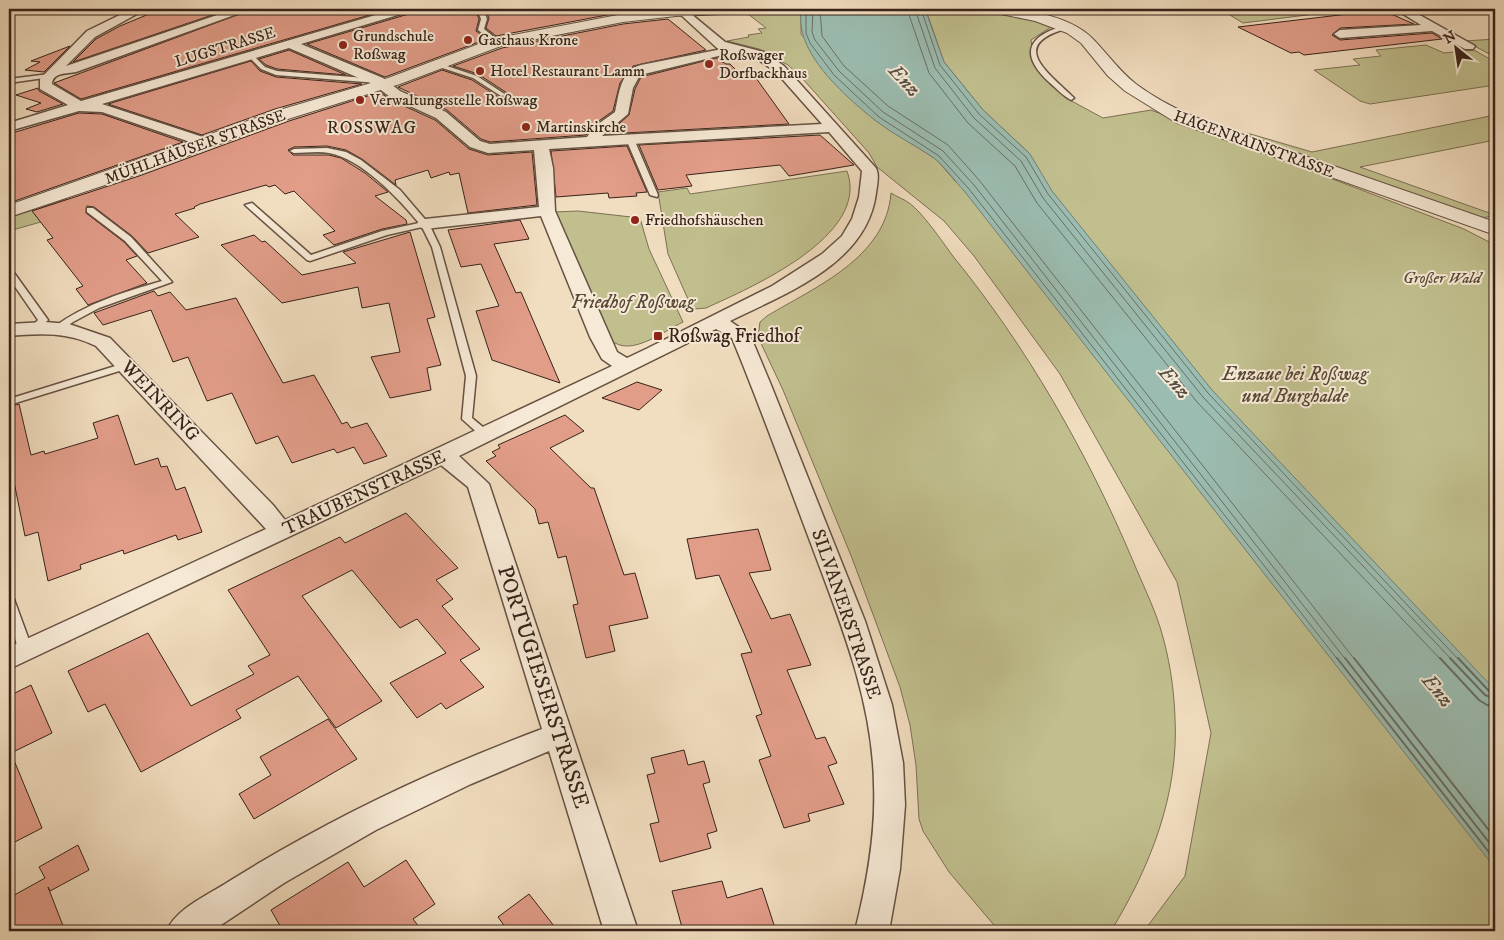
<svg xmlns="http://www.w3.org/2000/svg" width="1504" height="940" font-family="'IM FELL DW Pica',serif">
  <style>
    .green { fill: #c1bf8e; stroke: #7c7054 }
    .water { fill: #9bbcb0; stroke: #737e74 }
    .lines { fill: none; stroke-linecap: round; stroke-linejoin: round }
    .shore-far1 { stroke: #696f64; stroke-width: 1 }
    .shore { stroke: #696f64; stroke-width: 2 }
    .building { fill: #e29d89; stroke: #372219 }
    .service-casing { stroke: #665142; stroke-width: 3 }
    .minor-casing { stroke: #665142; stroke-width: 3 }
    .tertiary-casing { stroke: #665142; stroke-width: 2 }
    .service { fill: #f6e9d5; fill-rule: evenodd }
    .minor { fill: #f6e9d5; fill-rule: evenodd }
    .tertiary { fill: #f6e9d5; fill-rule: evenodd }
    .poi-dot { fill: #8f2418; stroke: #f6e9d5; stroke-width: 2 }
    .labels { text-anchor: middle; dominant-baseline: central; stroke-width: 4; stroke-linejoin: round; paint-order: stroke }
    .far-poi-label { font-size: 16px; fill: #372219; stroke: #f6e9d5; text-anchor: start }
    .far-street-label { font-size: 16px; fill: #372219; stroke: #f6e9d5 }
    .far-park-label { font-size: 16px; font-style: italic; fill: #5a4936; stroke: #f6e9d5 }
    .far-quarter-label { font-size: 18px; letter-spacing: 1px; fill: #372219; stroke: #f6e9d5 }
    .park-label { font-size: 19px; font-style: italic; fill: #5a4936; stroke: #f6e9d5 }
    .poi-label { font-size: 19px; fill: #372219; stroke: #f6e9d5; text-anchor: start }
    .street-label { font-size: 19px; fill: #372219; stroke: #f6e9d5 }
    .water-label { font-size: 20px; font-style: italic; fill: #555046; stroke: #f6e9d5 }
    .near-street-label { font-size: 22px; fill: #372219; stroke: #f6e9d5 }
  </style>
  <rect width="100%" height="100%" fill="#f1ddbf"/>
  <filter id="stains"><feTurbulence type="fractalNoise" baseFrequency=".004" numOctaves="4"/><feColorMatrix values="0 0 0 0 .2 0 0 0 0 .09 0 0 0 0 .02 0 0 0 .5 -.17"/></filter>
  <radialGradient id="worn" r=".72"><stop offset=".6" stop-color="#630" stop-opacity="0"/><stop offset="1" stop-color="#630" stop-opacity=".3"/></radialGradient>
  <path class="green" d="M1220 9H1333L1339 11 1243 23Z
    M926 10C968 10 1012 10 1051 27L1031 40 1033 53 1066 98 1103 118 1151 110 1464 229 1495 245V931H1144L1185 876 1211 733 1177 582 1060 374 974 256 944 221 877 167 869 153 801 77 788 65 759 49 727 41 749 37 748 35 762 33 758 29 766 28 748 14 801 12V34L876 121 936 159 956 182 1030 154 983 110 944 62Z
    M1495 39V57L1465 41Z
    M1426 45 1444 53 1474 50 1495 62V85L1370 104 1360 101 1314 70 1360 65 1353 59 1381 56 1376 50Z
    M1495 115V140L1360 167 1495 215 1483 218 1251 138 1247 133 1312 152Z
    M847 171C871 236 750 288 706 308L695 309 691 306 668 254 658 192 687 188 690 194Z
    M891 193C897 197 904 199 909 203 922 212 942 241 952 255 1027 347 1087 452 1133 561 1142 583 1153 605 1160 627 1169 656 1174 687 1175 718 1179 795 1150 867 1111 931H999L949 872 923 831 919 819 916 765 910 725 900 687 852 558 783 390 758 337 760 322 767 316C815 287 886 258 891 193Z
    M67 199 83 210 9 231V218Z
    M578 211 640 218 649 249 683 322C664 331 630 358 611 340L554 212Z"/>
  <path class="water" d="M802 9H925L944 62 983 110 1030 154 1052 191 1212 390 1495 690V868L965 192C955 181 945 167 934 158 915 145 894 135 876 121 846 97 792 51 802 9Z"/>
  <g class="lines">
    <path class="shore-far1" d="M806 9V33L810 43 834 75 879 117 939 156 969 189 1338 660
      M813 9 812 32 815 40 839 71 883 112 943 151 974 185 1346 660
      M820 9 822 36 844 66 888 106 948 145 979 180 1355 660
      M907 9 929 73 968 123 1015 166 1037 203 1197 402 1441 660
      M915 9 935 68 974 118 1021 161 1043 198 1203 397 1452 660
      M921 9 940 65 979 114 1026 157 1048 194 1208 393 1459 660"/>
    <path class="shore" d="M1337 658 1495 860
      M1345 658 1495 850
      M1354 658 1495 838
      M1440 658 1479 700 1487 705 1495 706
      M1450 658 1485 695 1495 699
      M1458 658 1489 691 1495 693"/>
  </g>
  <path class="building" d="M161 9H230L73 62 96 39 120 26Z
    M253 9H390L81 99 54 83Z
    M414 9H475L479 19 476 31 487 39 385 77 307 44 412 13Z
    M485 9H653L623 12 496 36 486 28 489 18Z
    M1382 10 1414 24 1340 28 1332 35 1340 40 1432 33 1442 39 1304 55 1299 52 1291 53 1238 27Z
    M668 19 706 50 633 66 620 83 613 111 593 125 586 135 490 142 481 139 447 110 398 87 442 70 472 80 500 98 506 97 507 93 478 74 453 66 502 48 623 24Z
    M70 46 44 72 25 70 40 62 31 61Z
    M289 50 346 75 277 69 266 65 259 59Z
    M716 58 726 64H730L737 71 747 70 756 78 789 124 607 134 629 115 635 89 641 77Z
    M251 61 260 71 276 77 362 84 275 109 202 135 108 104Z
    M38 88 39 91 63 104 37 112 26 109 41 103 16 95Z
    M380 92 389 99 435 120 469 149 488 155 532 152 537 205 468 213 459 173 450 175 449 172 431 178 428 170 395 180 396 185 362 159 346 150 327 146 294 147 288 150 293 155H329L341 158 365 173 388 192 375 196 406 220 407 224 382 229 334 245 323 235 335 231 294 191 285 194 275 185 269 187 266 185 200 204 194 207 195 208 175 214 199 237 148 253 132 236 94 207 87 206 86 213 124 242 137 256 126 260 147 283 88 305 76 289 83 286 47 240 53 238 32 211 139 176 289 121Z
    M79 113 102 114 183 142 9 203V134Z
    M820 135 854 165 789 176 780 165 686 175 692 186 658 190 639 145Z
    M627 146 647 192 636 193 637 196 609 198 608 193 556 197 551 151Z
    M520 220 529 239 494 244 516 293 521 292 560 383 492 360 476 311 499 306 481 264 461 267 448 230Z
    M410 232 435 317 427 319 441 365 427 368 431 390 390 398 371 357 400 352 389 303 362 308 358 287 282 303 221 245 254 235 262 242 265 241 302 275 356 263 343 252Z
    M154 291 158 296 170 292 186 310 236 298 283 383 314 375 342 424 347 422 351 428 367 423 387 456 364 464 354 447 337 453 334 449 292 463 278 436 256 444 232 393 207 401 188 357 173 362 151 310 103 325 94 313Z
    M637 382 662 390 639 410 602 398Z
    M19 404 31 455 44 451 45 454 98 438 93 423 118 415 135 465 158 458 161 467 167 466 176 490 185 487 202 532 178 540 176 535 124 554 123 550 80 565 81 569 48 581 38 532 25 536 14 482 9 484V407Z
    M565 415 584 431 550 448 591 488H594L624 575 635 573 648 618 609 626 615 651 586 658 573 605 578 604 566 556 558 558 548 522 539 524 535 509 486 461 496 456 492 452 500 448 498 445Z
    M406 513 458 568 436 580 453 599 442 606 480 649 460 660 484 687 446 709 441 703 417 718 390 683 446 653 417 619 400 628 352 570 302 596 382 701 336 728 298 676 236 710 241 718 141 772 105 704 88 712 68 671 148 633 191 706 254 674 248 666 270 655 228 590 340 537 345 543Z
    M758 529 771 570 749 573 771 619 790 614 811 665 787 670 816 739 825 737 837 763 828 766 844 804 808 814 810 821 784 828 759 760 771 756 756 716 762 714 741 654 752 652 719 575 696 579 687 539Z
    M31 685 52 733 11 753 42 828 9 845V696Z
    M328 719 357 759 254 819 239 794 271 775 260 757Z
    M684 750 688 765 704 761 710 782 703 784 717 831 707 834 711 848 660 862 650 824 659 822 647 775 655 773 651 758Z
    M78 845 89 870 50 891 48 887 65 931H9V898L45 878 39 867Z
    M406 860 435 904 413 919 422 931H283L271 910 348 862 364 887Z
    M722 881 727 898 762 888 776 931H683L672 891Z
    M529 894 558 931H508L498 917Z"/>
  <g class="lines">
    <defs>
      <path id="service" d="M477 9H483L487 19 484 29 499 41V43H495L478 30 481 19Z
        M1067 25 1069 28C1007 44 1047 72 1073 97L1074 98 1071 100C1063 96 1056 88 1050 83 1018 54 1028 35 1067 25Z
        M249 55H253L265 67 277 71 378 79 381 81 378 83 276 75 261 69 249 57Z
        M438 63 477 76 506 95 501 96 473 78 436 66 435 65Z
        M49 74 52 76 51 77 9 83V79Z
        M627 137 634 139 658 195 657 197 650 195 626 139Z
        M327 148 346 152 361 160 400 190 429 224 440 247 476 376 472 418 490 433 491 435 490 437H482L462 419 466 376 432 247 422 227 387 235 310 261 307 260 245 205 252 203 311 255 382 231 419 223C398 198 362 159 329 153 318 151 305 153 294 153L290 151 294 149Z
        M87 208H93L131 237 172 282 99 308 73 322 60 331H54V327C87 303 124 292 162 281L125 241 87 212Z
        M9 269 12 270 48 320 38 330H32L30 328 38 320 9 278Z
        M125 363 129 364 130 366 129 368 9 405V399Z
        M9 597 14 599 15 602 33 651 31 655 26 656 21 655 19 651 9 620Z"/>
      <path id="minor" d="M132 9H146L95 37 66 66 235 9H251L76 72C67 74 53 72 52 84L81 101 396 9H412L411 11 301 44 383 78 400 91 446 112 480 141 490 144 587 137 594 127 615 112C619 95 620 70 641 65L722 49 717 48 680 14V10L685 9 725 42 764 52 784 66 875 167C880 173 877 185 876 193 867 264 786 293 730 321L750 335 771 385 865 621 892 705 903 763 905 805 900 869 889 931H855C867 883 876 834 874 785 873 700 839 619 810 541 787 480 765 420 741 360L732 338 716 329 459 456 489 484 638 931H604L549 751 471 784 376 830 284 883 212 931H167C175 909 208 895 228 882 327 820 432 770 542 729L468 487 441 465 9 669V647L266 529 96 346C68 332 40 333 9 336V324L45 322 69 324 110 338 273 505 285 520 612 366 602 359 590 337 541 216 425 229 419 227 417 224 419 221 425 219 539 207 534 150 488 153 470 147 436 118 390 97 373 84 289 48 102 104 212 140 214 143 212 146H202L102 112 79 111 9 131V123L68 105 40 89V79L87 31ZM735 52 756 58 776 72 822 124 602 136 628 114 633 88 640 75ZM829 132 862 171 859 197 852 219 842 236 822 254 772 286 646 349 627 358 617 352 555 211 553 168 549 149Z
        M1395 9H1409L1475 46 1473 49H1465L1432 31 1340 38 1334 34 1340 30 1421 25Z"/>
      <path id="tertiary" d="M668 9H753L746 13 676 16 623 22 501 46 400 84 288 119 138 174 9 217V205L276 111 388 78 492 39 623 14Z
        M989 9C1020 7 1069 15 1092 38 1107 53 1119 71 1136 84 1180 117 1234 131 1285 149 1355 173 1425 198 1495 222V235L1175 122 1125 91 1108 76 1081 43 1067 33 1035 21 991 12Z"/>
    </defs>
    <use href="#service" class="service-casing"/>
    <use href="#minor" class="minor-casing"/>
    <use href="#tertiary" class="tertiary-casing"/>
    <use href="#service" class="service"/>
    <use href="#minor" class="minor"/>
    <use href="#tertiary" class="tertiary"/>
  </g>
  <g class="poi-dot">
    <circle cx="468" cy="40" r="5"/>
    <circle cx="343" cy="45" r="5"/>
    <circle cx="709" cy="64" r="5"/>
    <circle cx="480" cy="71" r="5"/>
    <circle cx="360" cy="100" r="5"/>
    <circle cx="526" cy="127" r="5"/>
    <circle cx="635" cy="220" r="5"/>
    <rect x="653" y="331" width="10" height="10" rx="2.5"/>
  </g>
  <g class="labels">
    <g class="far-poi-label">
      <text x="353" y="36">Grundschule<tspan x="353" dy="18">Roßwag</tspan></text>
      <text x="478" y="40">Gasthaus Krone</text>
      <text x="719" y="55">Roßwager<tspan x="719" dy="18">Dorfbackhaus</tspan></text>
      <text x="490" y="71">Hotel Restaurant Lamm</text>
      <text x="370" y="100">Verwaltungsstelle Roßwag</text>
      <text x="536" y="127">Martinskirche</text>
      <text x="645" y="220">Friedhofshäuschen</text>
    </g>
    <g class="far-street-label">
      <text transform="translate(225 47) rotate(-17)">LUGSTRASSE</text>
      <text transform="translate(1254 144) rotate(20)">HAGENRAINSTRASSE</text>
      <text transform="translate(195 147) rotate(-20)">MÜHLHÄUSER STRASSE</text>
    </g>
    <g class="far-park-label">
      <text x="1442" y="278">Großer Wald</text>
    </g>
    <g class="far-quarter-label">
      <text x="372" y="128">ROSSWAG</text>
    </g>
    <g class="park-label">
      <text x="633" y="302">Friedhof Roßwag</text>
      <text x="1295" y="374">Enzaue bei Roßwag<tspan x="1295" dy="22">und Burghalde</tspan></text>
    </g>
    <g class="poi-label">
      <text x="668" y="336">Roßwag Friedhof</text>
    </g>
    <g class="street-label">
      <text transform="translate(160 401) rotate(46)">WEINRING</text>
      <text transform="translate(364 493) rotate(-25)">TRAUBENSTRASSE</text>
      <text transform="translate(846 614) rotate(71)">SILVANERSTRASSE</text>
    </g>
    <g class="water-label">
      <text transform="translate(904 81) rotate(47)">Enz</text>
      <text transform="translate(1174 383) rotate(49)">Enz</text>
      <text transform="translate(1437 691) rotate(50)">Enz</text>
    </g>
    <g class="near-street-label">
      <text transform="translate(543 687) rotate(72)">PORTUGIESERSTRASSE</text>
    </g>
  </g>
  <rect width="1504" height="940" fill="none" stroke="#f1ddbf" stroke-width="30"/>
  <rect x="10" y="10" width="1484" height="920" fill="none" stroke="#372219" stroke-width="2.5"/>
  <rect x="15" y="15" width="1474" height="910" fill="none" stroke="#372219"/>
  <g transform="translate(1456 48) rotate(330)" stroke="#f6e9d5" stroke-width="4" paint-order="stroke">
  <path d="M0-4L9 19L0 12L-9 19Z" fill="#372219"/>
  <text y="-8" font-size="14" font-weight="bold" text-anchor="middle" fill="#372219">N</text>
  </g>
  <rect width="100%" height="100%" filter="url(#stains)"/>
  <rect width="100%" height="100%" fill="url(#worn)"/>
</svg>
